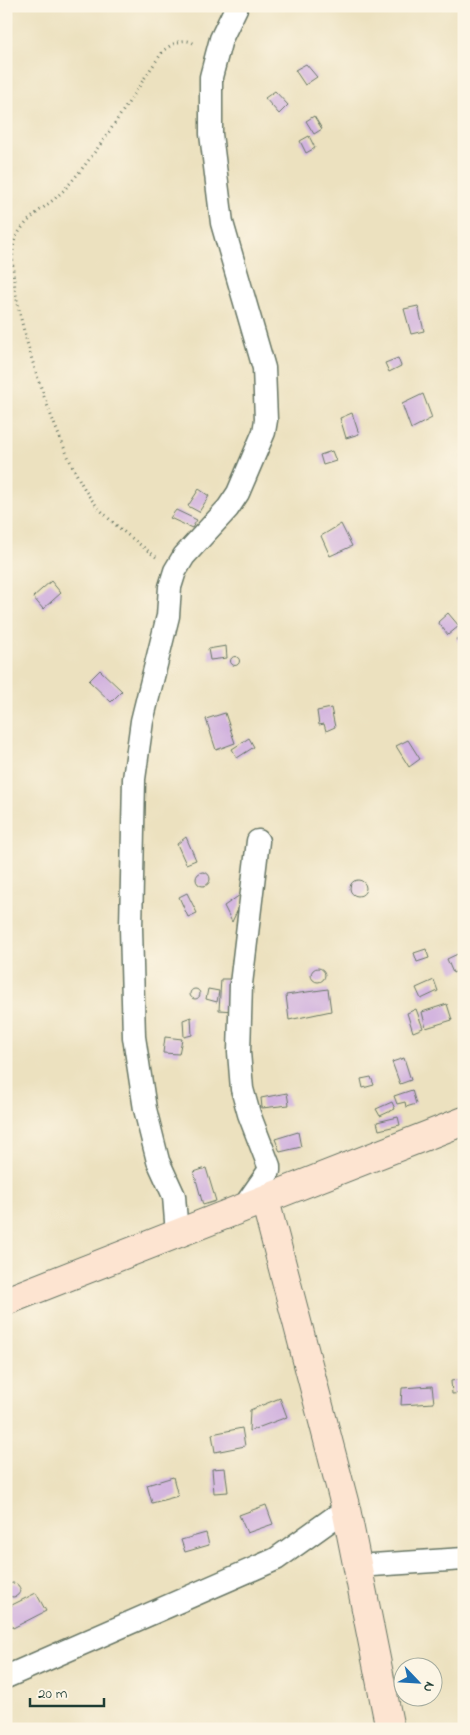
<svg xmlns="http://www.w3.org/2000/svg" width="470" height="1735" font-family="'Indie Flower',sans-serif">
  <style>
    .building { fill: #d2b3df }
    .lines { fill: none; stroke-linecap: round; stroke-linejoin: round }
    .street-casing { stroke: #677665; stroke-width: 25 }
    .secondary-casing { stroke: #677665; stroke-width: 30 }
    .path { stroke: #677665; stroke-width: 3; stroke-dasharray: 1 4; stroke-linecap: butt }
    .street { stroke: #fff; stroke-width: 22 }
    .secondary { stroke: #fde4d1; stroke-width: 28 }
  </style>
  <rect width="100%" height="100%" fill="#fcf5e5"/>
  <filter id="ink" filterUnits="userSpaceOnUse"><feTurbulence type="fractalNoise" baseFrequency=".02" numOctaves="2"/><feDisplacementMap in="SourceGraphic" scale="10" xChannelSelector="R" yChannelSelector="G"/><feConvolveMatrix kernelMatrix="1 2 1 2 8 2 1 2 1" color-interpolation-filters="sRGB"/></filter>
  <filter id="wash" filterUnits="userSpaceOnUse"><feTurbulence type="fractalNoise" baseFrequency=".0096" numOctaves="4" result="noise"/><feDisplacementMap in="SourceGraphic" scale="20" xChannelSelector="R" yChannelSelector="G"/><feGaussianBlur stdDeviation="1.12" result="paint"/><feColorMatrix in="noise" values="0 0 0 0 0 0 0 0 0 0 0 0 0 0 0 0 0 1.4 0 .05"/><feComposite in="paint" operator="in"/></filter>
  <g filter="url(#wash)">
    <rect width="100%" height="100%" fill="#ece1bf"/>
    <g id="blocks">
      <path class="building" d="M306 64 317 77 305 85 295 70Z
        M275 91 288 105 279 114 265 98Z
        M314 116 322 129 314 134 306 121Z
        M309 136 315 148 306 153 300 141Z
        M418 306 424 331 411 334 404 309Z
        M398 358 401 366 389 372 385 363Z
        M423 394 432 418 411 429 402 404Z
        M352 413 359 434 346 438 340 418Z
        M332 451 336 461 323 465 320 455Z
        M199 489 209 496 199 512 188 506Z
        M176 510 197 520 192 528 170 518Z
        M341 524 352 546 330 556 321 536Z
        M51 581 61 593 43 609 33 597Z
        M448 613 459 626 448 635 438 622Z
        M464 633V650L456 639Z
        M226 646 227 658 210 660 208 649Z
        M230.5 661a4.5 4.5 0 1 1 9 0a4.5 4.5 0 1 1-9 0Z
        M100 670 122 691 111 702 89 681Z
        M331 708 335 727 326 731 324 724 319 725 317 711Z
        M225 713 235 743 216 750 206 719Z
        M249 738 254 747 237 758 232 749Z
        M408 740 420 759 409 767 396 746Z
        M186 837 196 860 186 864 177 844Z
        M196 879a7 7 0 1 1 14 0a7 7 0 1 1-14 0Z
        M350 888a8 8 0 1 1 16 0a8 8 0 1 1-16 0Z
        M187 893 197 913 188 917 179 897Z
        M243 893 240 905 232 922 224 906Z
        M426 949 429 958 417 962 414 953Z
        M464 951V968L453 973 447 959Z
        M311 975a7 7 0 1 1 14 0a7 7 0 1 1-14 0Z
        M221 979H235L233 1011 219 1010Z
        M434 980 438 991 421 999 416 988Z
        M190 994a5 5 0 1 1 10 0a5 5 0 1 1-10 0Z
        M208 989 219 991 217 1002 206 999Z
        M328 989 331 1011 289 1020 286 995Z
        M447 1004 452 1020 426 1028 422 1012Z
        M416 1009 423 1028 413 1032 407 1013Z
        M191 1017 192 1035 184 1037 183 1020Z
        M165 1037 182 1039 179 1054 163 1053Z
        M404 1058 411 1080 400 1084 392 1062Z
        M371 1077 374 1085 363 1088 361 1079Z
        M412 1090 416 1104 406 1107 405 1102 397 1104 394 1096Z
        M287 1093 289 1105 262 1108 261 1098Z
        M392 1102 395 1109 380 1116 376 1109Z
        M398 1117 400 1125 379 1130 377 1122Z
        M298 1132 301 1147 280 1152 275 1139Z
        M206 1168 216 1201 203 1205 194 1172Z
        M464 1379V1393L452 1394 451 1381Z
        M432 1386 434 1403 401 1405 402 1388Z
        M280 1398 287 1417 249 1431 250 1410Z
        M242 1428 245 1446 215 1452 212 1434Z
        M225 1468 228 1492 214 1493 212 1469Z
        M173 1477 178 1496 152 1503 147 1485Z
        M266 1505 273 1524 247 1533 239 1515Z
        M206 1533 209 1545 185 1552 181 1540Z
        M6 1590a7 7 0 1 1 14 0a7 7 0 1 1-14 0Z
        M36 1593 46 1611 13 1628 6 1615V1608Z"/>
    </g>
  </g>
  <g filter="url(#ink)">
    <use href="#blocks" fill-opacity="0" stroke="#677665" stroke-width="1"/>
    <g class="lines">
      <defs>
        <path id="street" d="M243 1208 269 1171V1166L249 1114 242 1089 239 1052 241 984 258 841
          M177 1234 174 1196 158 1161 145 1109 134 1037 131 928 134 779 142 721 168 616 170 587 175 571 184 556 228 508 238 493 264 432 266 420 264 368 222 223 211 134V77L221 39 237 6
          M357 1566 464 1559
          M6 1677 276 1559 346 1509"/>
        <path id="secondary" d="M265 1200 346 1509 390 1729
          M6 1301 464 1121"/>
      </defs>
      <use href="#street" class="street-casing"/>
      <use href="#secondary" class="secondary-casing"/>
      <path class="path" d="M156 557C133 539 106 520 89 496 59 452 0 289 15 239 25 218 47 207 63 191 102 149 130 97 164 50 174 43 185 36 196 45
        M6 1433V1444"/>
      <use href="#street" class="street"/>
      <use href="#secondary" class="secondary"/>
    </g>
  </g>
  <rect width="470" height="1735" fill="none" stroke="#fcf5e5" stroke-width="25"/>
  <g transform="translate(418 1682) rotate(115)"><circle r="24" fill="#fcf5e5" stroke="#a4ab9e"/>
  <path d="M0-4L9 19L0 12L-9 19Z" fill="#1f6fb2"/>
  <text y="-8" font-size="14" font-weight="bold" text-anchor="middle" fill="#1f3d34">N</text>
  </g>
  <path d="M30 1698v8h74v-8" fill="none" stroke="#1f3d34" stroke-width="2.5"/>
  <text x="38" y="1698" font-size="15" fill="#1f3d34" stroke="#fcf5e5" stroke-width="4" paint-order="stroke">20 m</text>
</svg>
